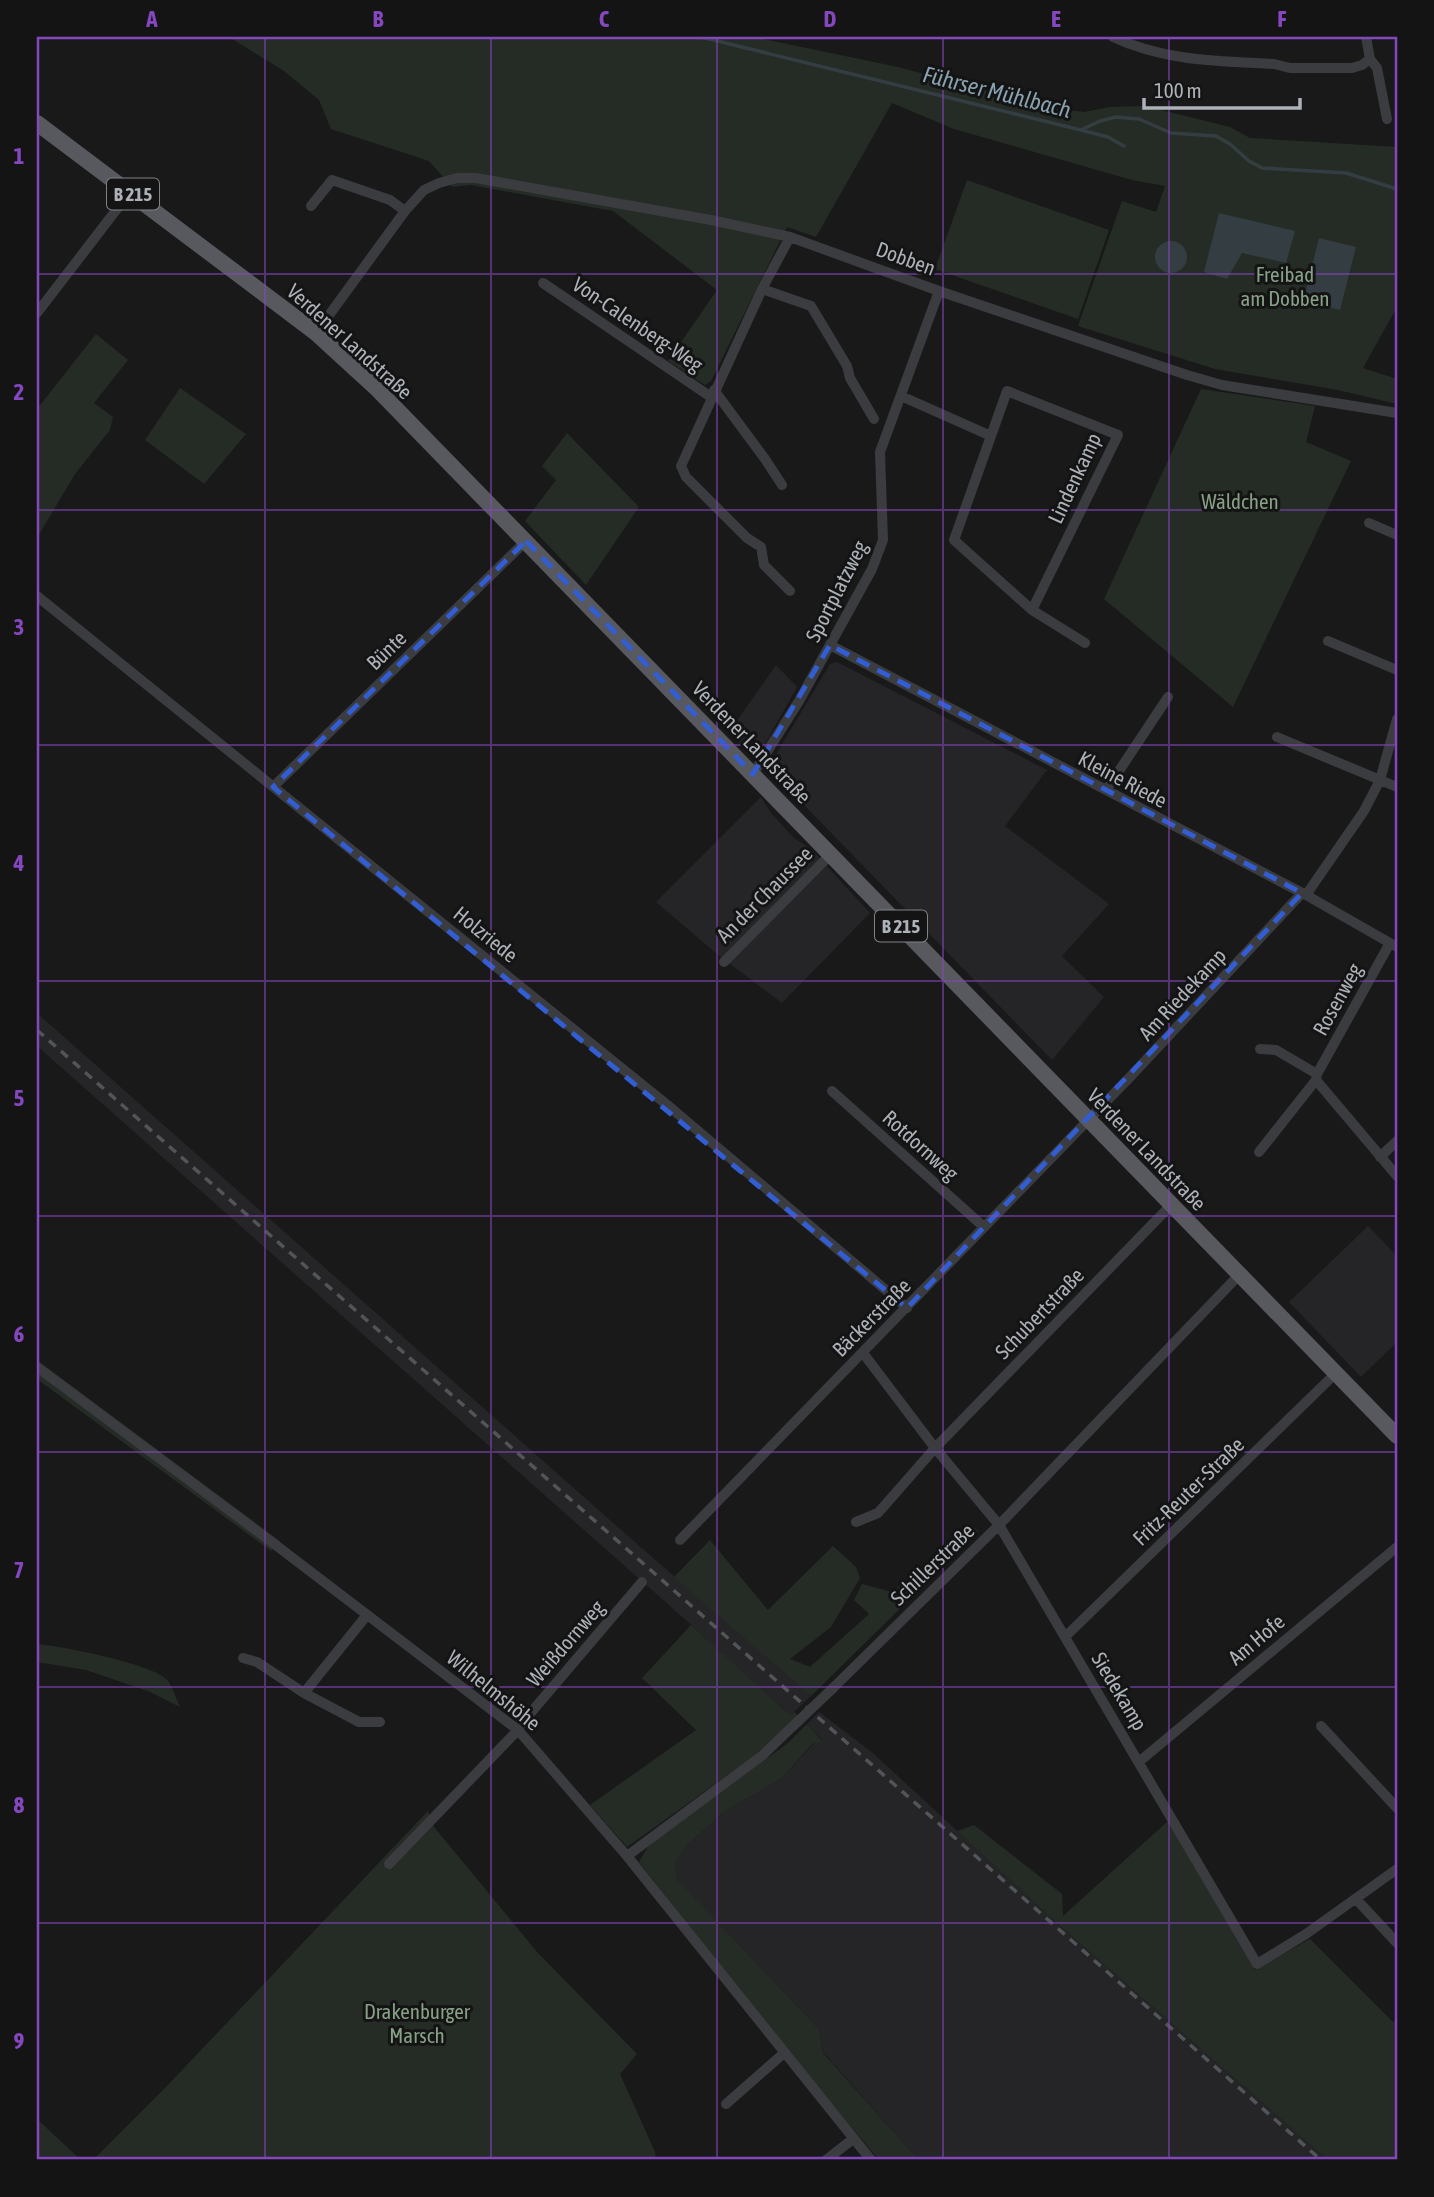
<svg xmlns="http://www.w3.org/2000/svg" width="1434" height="2197" font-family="'Asap Condensed',sans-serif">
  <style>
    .built { fill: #252527 }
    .green { fill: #252c25 }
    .water { fill: #343d42 }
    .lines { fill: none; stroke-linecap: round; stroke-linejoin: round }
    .stream { stroke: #343d42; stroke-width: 3.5 }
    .street { stroke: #3a3c3f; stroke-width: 10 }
    .primary { stroke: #57595e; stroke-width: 16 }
    .rail { stroke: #515458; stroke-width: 3.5; stroke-dasharray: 9 7; stroke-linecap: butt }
    .street-bridge { stroke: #3a3c3f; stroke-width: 10 }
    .marked { fill: none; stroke: #335dd3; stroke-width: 5; stroke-dasharray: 14 9; stroke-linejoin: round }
    .grid { fill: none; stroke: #8547be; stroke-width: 2; stroke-opacity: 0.55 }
    .labels { text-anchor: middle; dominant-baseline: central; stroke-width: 6; stroke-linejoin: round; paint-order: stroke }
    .shield { fill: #141415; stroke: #7f8387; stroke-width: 2 }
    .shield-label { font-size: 19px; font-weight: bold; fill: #adb2b8 }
    .street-label { font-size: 21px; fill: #adb2b8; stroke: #141415 }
    .park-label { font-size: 21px; fill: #88a186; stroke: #141415 }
    .water-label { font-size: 23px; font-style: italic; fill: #88a2af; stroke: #141415 }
    .neatline { fill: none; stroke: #8547be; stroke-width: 2.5 }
    .grid-label { font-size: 23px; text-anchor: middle; font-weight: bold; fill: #8547be }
  </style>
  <rect width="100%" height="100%" fill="#19191a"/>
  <path class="built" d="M837 662 1047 770 1005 826 1109 904 1062 956 1104 997 1052 1060 804 805 795 788 772 768 775 756 830 664Z
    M776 665 797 687 765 744 751 755 729 732Z
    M761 797 771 813 794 838 811 849 870 913 782 1003 717 954 656 902Z
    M37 1013 619 1528 811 1696 791 1715 760 1689 688 1622 37 1046Z
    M1368 1226 1397 1256V1342L1361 1377 1289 1302Z
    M819 1712 873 1753 1059 1925 1328 2160H919L823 2052 819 2029 677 1881 675 1864 686 1846 725 1811 782 1778 813 1744 823 1741 807 1724Z"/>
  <path class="green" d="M229 37H753L898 67 1053 108 1084 112 1110 107 1145 106 1230 127 1250 138 1397 147V307L1363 368 1397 379V404L1338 390 1215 369 1078 326 1122 201 1156 212 1165 186 1132 180 954 129 892 103 816 237 787 227 711 381 705 385 668 361 717 290 613 211 471 185 452 187 429 161 331 129 319 100 284 71Z
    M967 180 1109 230 1078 319 935 269Z
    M96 334 128 360 94 403 113 417 110 430 75 474 37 538V409Z
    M180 388 246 434 204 484 145 440Z
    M1201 389 1315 406 1306 442 1351 461 1233 707 1104 599Z
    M567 433 639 507 586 585 525 521 556 480 542 466Z
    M37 1360 280 1541 271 1551 37 1379Z
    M973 1527 979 1531 811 1696 674 1577 710 1540 768 1610 833 1546 856 1567 860 1578 831 1627 790 1659 810 1667 869 1614 854 1600 862 1584 892 1592Z
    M691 1625 782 1708 791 1715 794 1712 798 1715 764 1749 627 1847 590 1805 696 1730 642 1678Z
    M37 1644C61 1646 147 1663 165 1678 172 1683 176 1699 180 1707L148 1691 86 1670 37 1662Z
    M807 1724 823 1742 812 1744 782 1778 725 1811 686 1846 675 1864 677 1880 819 2029 823 2053 919 2160H879L786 2049 639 1862 649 1845 788 1743Z
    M428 1811 434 1827 538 1953 637 2054 620 2074 655 2152 656 2160H93L165 2088Z
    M1168 1821 1255 1970 1310 1939 1393 2022 1397 2019V2160H1328L1059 1925 957 1831 974 1825 1062 1894 1063 1916Z
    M37 2119 81 2160H37Z"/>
  <path class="water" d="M1219 213 1295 231 1286 263 1242 253 1227 279 1204 272Z
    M1319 238 1356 247 1340 310 1303 301Z
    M1155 257a16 16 0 1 1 32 0a16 16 0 1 1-32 0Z"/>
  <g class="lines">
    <path class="stream" d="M701 37 1081 130 1100 121 1116 117 1139 119 1171 133 1216 136 1230 144 1249 161 1262 168 1346 173 1397 189
      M1081 130 1108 137 1124 146"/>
    <path class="street" d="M1113 37C1164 61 1218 61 1274 64L1290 68H1352L1362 65 1370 59 1366 37
      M1370 59 1377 68 1387 119
      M311 206 332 180 390 200 405 211
      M790 237 762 289 681 466 686 477 747 538 761 547 764 565 790 591
      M543 283 711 397
      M762 289 811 306 847 366 850 378 874 419
      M37 313 130 192
      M316 333 405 211 424 190 439 183 457 178H476L711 220 790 237 939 291 1187 375 1222 385 1397 413
      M714 390 765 459 782 485
      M901 396 991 436 1007 391 1118 435 1032 610
      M991 436 954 540 1032 610 1085 643
      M1369 523 1397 535
      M37 596 671 1108 907 1308
      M1328 641 1397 670
      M830 645 1306 895 1397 947
      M1277 737 1397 787
      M753 774 799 701 872 569 883 540 880 452 939 291
      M273 787 526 541
      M1107 789 1168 697
      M1306 895 1364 811 1380 780 1397 719
      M1390 943 1317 1074 1316 1080 1397 1176
      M724 962 831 854
      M1260 1049 1276 1050 1317 1074
      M832 1091 984 1227
      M1259 1152 1316 1080
      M1380 1157 1397 1141
      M863 1353 935 1448 999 1525 1257 1964 1306 1934 1397 1869
      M37 1367 277 1546 518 1730 627 1856 871 2160
      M856 1522 878 1513 935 1448 1172 1204
      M680 1540 1131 1076 1302 893
      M1066 1636 1336 1373
      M243 1658 257 1662 304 1693 359 1722H380
      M833 1688 999 1525 1240 1274
      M304 1693 367 1615
      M1321 1726 1397 1808
      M517 1729 642 1582
      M1140 1761 1397 1547
      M627 1856 763 1755 793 1726
      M389 1864 518 1730
      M1356 1899 1397 1943
      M726 2104 784 2053
      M826 2160 853 2139"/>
    <path class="primary" d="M37 123 316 333 375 387 1397 1436"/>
    <path class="rail" d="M37 1030 1321 2160"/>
    <path class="street-bridge" d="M793 1726 833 1688"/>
  </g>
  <path class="marked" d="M526 541 753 774 830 645 1302 893 907 1308 273 787Z"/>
  <path class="grid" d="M265 37V2160M491 37V2160M717 37V2160M943 37V2160M1169 37V2160M37 274H1397M37 510H1397M37 745H1397M37 981H1397M37 1216H1397M37 1452H1397M37 1687H1397M37 1923H1397"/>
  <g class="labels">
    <g class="shield">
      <rect x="107" y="178.5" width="52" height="31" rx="5"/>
      <rect x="875" y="910.5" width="52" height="31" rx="5"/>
    </g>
    <g class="shield-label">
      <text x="133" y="194">B 215</text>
      <text x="901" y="926">B 215</text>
    </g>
    <g class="street-label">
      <text transform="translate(906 258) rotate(20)">Dobben</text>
      <text transform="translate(638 324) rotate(34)">Von-Calenberg-Weg</text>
      <text transform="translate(350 341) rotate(42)">Verdener Landstraße</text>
      <text transform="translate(1074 478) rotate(-65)">Lindenkamp</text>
      <text transform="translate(836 591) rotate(-63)">Sportplatzweg</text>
      <text transform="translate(386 650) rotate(-44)">Bünte</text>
      <text transform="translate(752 742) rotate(46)">Verdener Landstraße</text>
      <text transform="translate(1123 779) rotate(28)">Kleine Riede</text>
      <text transform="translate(764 894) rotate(-45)">An der Chaussee</text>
      <text transform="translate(486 934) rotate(39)">Holzriede</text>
      <text transform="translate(1182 994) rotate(-47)">Am Riedekamp</text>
      <text transform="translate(1337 999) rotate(-61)">Rosenweg</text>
      <text transform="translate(921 1145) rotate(42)">Rotdornweg</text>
      <text transform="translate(1147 1149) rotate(46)">Verdener Landstraße</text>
      <text transform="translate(1039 1313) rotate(-46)">Schubertstraße</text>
      <text transform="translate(871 1317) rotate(-45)">Bäckerstraße</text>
      <text transform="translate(1188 1491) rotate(-44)">Fritz-Reuter-Straße</text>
      <text transform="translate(932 1564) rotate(-44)">Schillerstraße</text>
      <text transform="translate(1256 1639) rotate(-40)">Am Hofe</text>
      <text transform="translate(565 1643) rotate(-49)">Weißdornweg</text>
      <text transform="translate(494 1690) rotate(39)">Wilhelmshöhe</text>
      <text transform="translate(1120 1691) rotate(59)">Siedekamp</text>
    </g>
    <g class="park-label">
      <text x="1285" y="274">Freibad<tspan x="1285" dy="24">am Dobben</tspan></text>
      <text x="1240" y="501">Wäldchen</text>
      <text x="417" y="2011">Drakenburger<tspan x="417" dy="24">Marsch</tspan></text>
    </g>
    <g class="water-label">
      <text transform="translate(997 92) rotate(14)">Führser Mühlbach</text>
    </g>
  </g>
  <rect width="1434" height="2197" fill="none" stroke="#141415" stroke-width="77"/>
  <path d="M1144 98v10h156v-10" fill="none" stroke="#adb2b8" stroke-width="3.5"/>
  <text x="1154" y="98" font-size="21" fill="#adb2b8" stroke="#141415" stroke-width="5" paint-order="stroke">100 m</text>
  <rect x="38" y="38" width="1358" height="2120" class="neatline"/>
  <g class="grid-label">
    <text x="152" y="27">A</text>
    <text x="378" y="27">B</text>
    <text x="604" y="27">C</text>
    <text x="830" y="27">D</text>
    <text x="1056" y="27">E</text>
    <text x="1282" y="27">F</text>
    <text x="19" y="164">1</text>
    <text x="19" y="400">2</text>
    <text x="19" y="635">3</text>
    <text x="19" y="871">4</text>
    <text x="19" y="1106">5</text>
    <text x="19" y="1342">6</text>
    <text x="19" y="1578">7</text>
    <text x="19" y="1813">8</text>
    <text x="19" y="2049">9</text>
  </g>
</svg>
